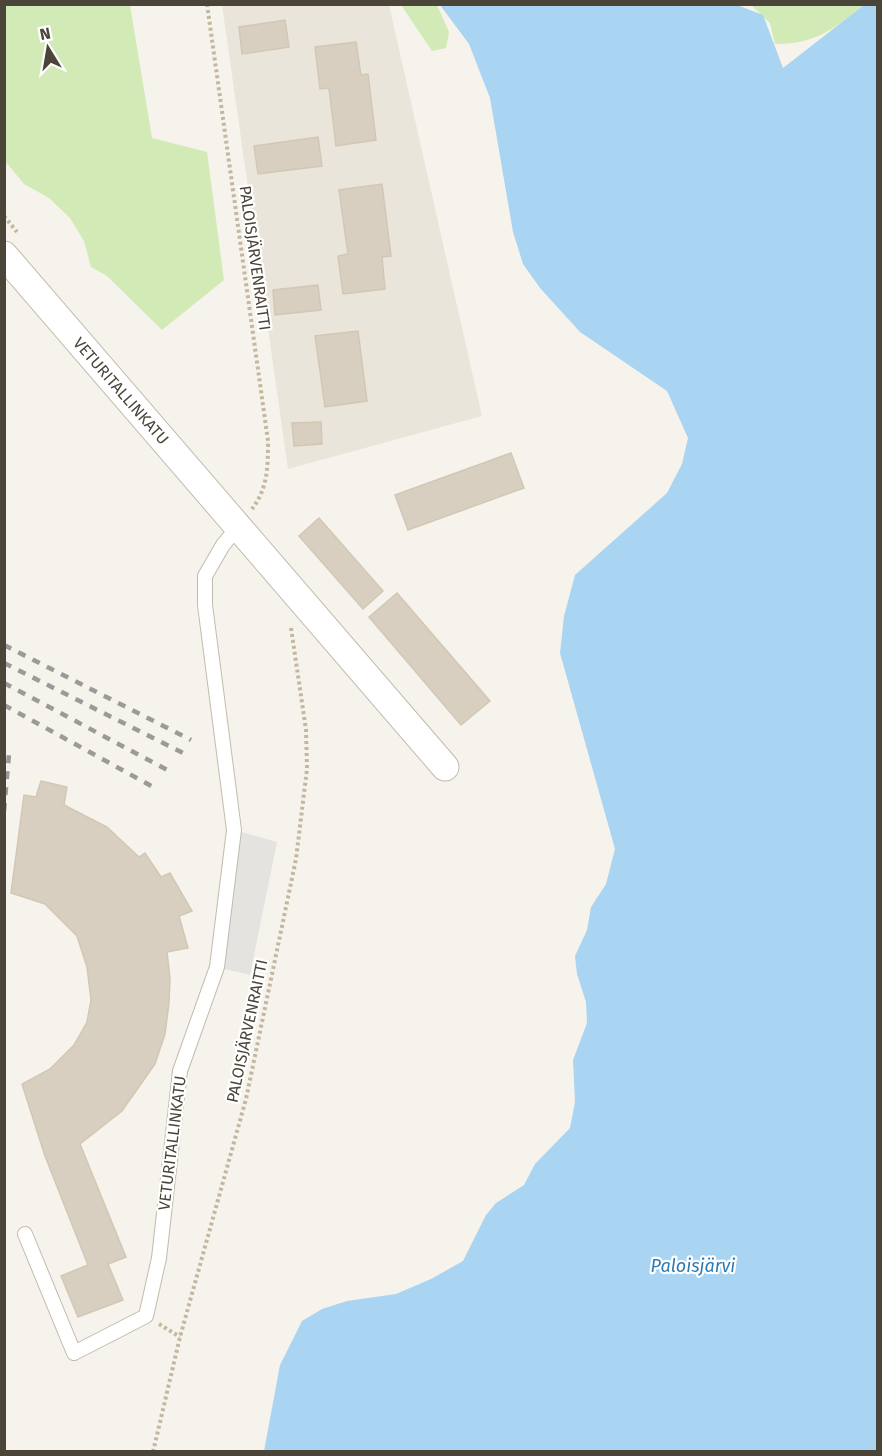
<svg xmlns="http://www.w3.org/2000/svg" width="882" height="1456" font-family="'Fira Sans',sans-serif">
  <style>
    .residential { fill: #eae5da }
    .green { fill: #d2eab5 }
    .parking { fill: #e5e3e0 }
    .water { fill: #a9d4f2 }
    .building { fill: #d8cfc1; stroke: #d3c7b4; stroke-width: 1.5 }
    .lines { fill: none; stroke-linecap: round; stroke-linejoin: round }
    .lane-casing { stroke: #c2bbae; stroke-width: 16 }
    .street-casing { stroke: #c2bbae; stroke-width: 29 }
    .path { stroke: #c4b79f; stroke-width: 4; stroke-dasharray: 3 3; stroke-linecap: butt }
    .lane { stroke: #fff; stroke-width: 14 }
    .street { stroke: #fff; stroke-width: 27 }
    .rail { stroke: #9a9a9a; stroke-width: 4.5; stroke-dasharray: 8 8; stroke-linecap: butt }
    .labels { text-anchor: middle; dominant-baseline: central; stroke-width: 4.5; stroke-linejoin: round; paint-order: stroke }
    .street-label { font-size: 16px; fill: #4b4439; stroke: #fff }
    .water-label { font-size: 18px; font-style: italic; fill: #2e7ab2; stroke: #fff }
  </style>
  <rect width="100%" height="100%" fill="#f6f3ec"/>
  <path class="residential" d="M222 5H389L482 416 288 469Z"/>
  <path class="green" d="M4 5H130L152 138 207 152 224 280 162 330 107 276 91 267 84 241 70 218 49 198 24 184 5 161Z
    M401 5H437L449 32 446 48 432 51Z
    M751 5H864C835 28 814 45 775 44L770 23Z"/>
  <path class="parking" d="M234 830 277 842 250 975 217 967Z"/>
  <path class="water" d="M440 5H737L763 15 783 68 864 5H877V1451H264L280 1365 302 1321 322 1309 347 1301 396 1294 431 1279 463 1261 486 1215 496 1203 524 1185 535 1164 570 1128 575 1102 573 1060 587 1023 586 1002 577 974 575 956 587 930 591 907 606 884 615 849 560 653 564 616 575 575 667 493 682 464 688 438 667 391 580 332 540 288 523 264 513 232 490 98 469 44Z"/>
  <path class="building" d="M285 20 289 47 242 54 239 27Z
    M356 42 361 75 368 74 376 140 336 146 329 88 320 89 315 47Z
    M318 137 322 166 258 174 254 146Z
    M382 184 391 256 382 257 385 289 343 294 338 256 348 254 339 190Z
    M318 285 321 310 275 315 273 290Z
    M358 331 367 401 325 407 315 336Z
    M321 422 322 444 294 446 292 423Z
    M511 453 524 488 408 530 395 495Z
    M319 518 383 591 363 609 299 536Z
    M397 593 490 701 461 725 369 617Z
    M41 781 67 787 64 805 107 827 139 857 145 853 161 877 170 873 192 911 179 916 188 948 167 952 170 978 169 1003 165 1034 155 1064 122 1111 80 1144 126 1257 108 1264 123 1300 78 1317 61 1276 88 1265 45 1156 22 1084 50 1069 74 1045 87 1022 91 1000 87 967 77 936 45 904 11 893 24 795 36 797Z"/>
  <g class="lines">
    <defs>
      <path id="lane" d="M25 1234 74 1353 146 1316 159 1258 180 1071 217 967 234 830 205 605V576L223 545 238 527"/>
      <path id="street" d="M4 255 445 767"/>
    </defs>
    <use href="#lane" class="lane-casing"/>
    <use href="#street" class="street-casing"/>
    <path class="path" d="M207 4 268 441C268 466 268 488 252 509
      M4 216 17 232
      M159 1324 180 1337
      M153 1452 180 1337 246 1099 296 859 307 769 306 730 291 628"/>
    <use href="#lane" class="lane"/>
    <use href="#street" class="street"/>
    <path class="rail" d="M4 645 191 740
      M4 663 185 754
      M4 683 173 773
      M4 705 155 788
      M4 811 9 754"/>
  </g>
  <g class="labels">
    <g class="street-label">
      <text transform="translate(255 258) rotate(82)">PALOISJÄRVENRAITTI</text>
      <text transform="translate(121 391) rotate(49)">VETURITALLINKATU</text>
      <text transform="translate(247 1031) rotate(-78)">PALOISJÄRVENRAITTI</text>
      <text transform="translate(172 1143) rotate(-83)">VETURITALLINKATU</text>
    </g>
    <g class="water-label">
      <text x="693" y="1266">Paloisjärvi</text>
    </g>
  </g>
  <rect width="882" height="1456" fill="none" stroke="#4b4439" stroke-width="12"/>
  <g transform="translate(48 48) rotate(349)" stroke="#ffffff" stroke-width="4.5" paint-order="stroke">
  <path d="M0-4.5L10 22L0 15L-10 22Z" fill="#4b4439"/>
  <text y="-9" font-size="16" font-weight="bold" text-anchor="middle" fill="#4b4439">N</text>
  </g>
</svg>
